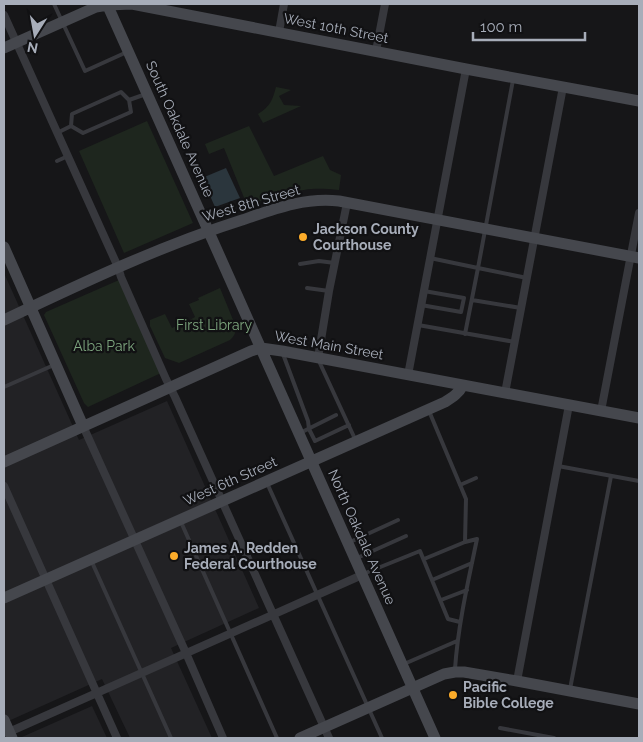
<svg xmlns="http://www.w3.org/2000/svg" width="643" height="742" font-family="Raleway,sans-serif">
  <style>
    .built { fill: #222225 }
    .green { fill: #1e261e }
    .water { fill: #2b363d }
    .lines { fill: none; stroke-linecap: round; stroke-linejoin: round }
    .lane { stroke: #37383d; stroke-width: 4 }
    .street { stroke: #37383d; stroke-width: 8 }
    .secondary { stroke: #45474d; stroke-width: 11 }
    .poi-dot { fill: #fcac2a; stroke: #111113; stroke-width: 2 }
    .labels { text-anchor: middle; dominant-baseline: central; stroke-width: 4.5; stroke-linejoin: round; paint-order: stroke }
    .street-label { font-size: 14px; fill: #a7adb9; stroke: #111113 }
    .poi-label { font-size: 14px; font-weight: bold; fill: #a7adb9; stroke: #111113; text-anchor: start }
    .park-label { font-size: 14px; fill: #7da57e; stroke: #111113 }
  </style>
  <rect width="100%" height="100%" fill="#161618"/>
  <path class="built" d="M4 273 79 440 167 401 259 608 171 648 212 738H130L102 679 4 723Z
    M92 706 107 738 22 737Z"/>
  <path class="green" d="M276 87 291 90 279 96 284 105 301 106 263 123 258 114C270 107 273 99 276 87Z
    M147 121 193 223 124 253 79 151Z
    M249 126 274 176 323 156 330 170 341 175 339 190C327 189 315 188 304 190 284 192 265 200 247 205L224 148 209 154 205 144Z
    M119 280 161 373 88 407 84 403 44 315 46 312Z
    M220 288 236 327C236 333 234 336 230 340L179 363 165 358 150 326V320L165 314 172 328 179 325 181 328 189 324 188 321 195 317 189 304 199 300 198 298Z"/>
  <path class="water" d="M226 168 240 198 215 207 202 178Z"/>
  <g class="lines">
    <path class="lane" d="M54 4 85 71 127 52
      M513 80 478 268 527 278
      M71 126 83 133 131 112 129 100
      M57 133 71 126 72 114 121 92 129 100 146 94
      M57 161 68 156
      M430 258 478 268 465 334
      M300 264 319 261 335 263
      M307 288 329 291
      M472 300 521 308
      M421 305 461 312 464 298 424 291
      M418 325 515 342
      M283 354 308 421 309 429 315 441 349 425
      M318 359 355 439
      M4 387 54 365
      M300 433 336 415
      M558 466 639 481
      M267 483 382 738
      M460 485 476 478
      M181 522 277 738
      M350 542 398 520
      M357 558 406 536
      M424 559 465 542 466 499 429 411
      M91 560 171 738
      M363 574 420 551 448 619 460 622
      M432 580 472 563
      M441 600 467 590
      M404 664 457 641
      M455 669C458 625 468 582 477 539L465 542
      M570 689 611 476
      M500 728 554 738"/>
    <path class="street" d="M4 15 118 267 121 277 166 379 175 397 329 738
      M279 32 284 4
      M376 51 385 4
      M318 358 329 291 347 203
      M408 375 466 69
      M505 393 563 87
      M601 411 639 213
      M83 426 186 653 223 738
      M4 486 117 738
      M517 681 569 405
      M9 732 362 575"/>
    <path class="secondary" d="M107 4 435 738
      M4 48 96 7 108 5 132 4 466 69 639 101
      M4 247 83 426
      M4 320C82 283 160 246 242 220 274 209 305 197 339 201L639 258
      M4 462 251 351 261 348 282 351 639 418
      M4 598 445 402C453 397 459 393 463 385
      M4 720 12 738
      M300 738 444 674 455 672H464L517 681 639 704"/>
  </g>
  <g class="poi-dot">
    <circle cx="303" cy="237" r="5"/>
    <circle cx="174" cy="556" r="5"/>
    <circle cx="453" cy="695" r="5"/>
  </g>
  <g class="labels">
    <g class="street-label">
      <text transform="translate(336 28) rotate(11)">West 10th Street</text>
      <text transform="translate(180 129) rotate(66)">South Oakdale Avenue</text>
      <text transform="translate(251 203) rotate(-16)">West 8th Street</text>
      <text transform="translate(329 345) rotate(10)">West Main Street</text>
      <text transform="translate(230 481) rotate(-24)">West 6th Street</text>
      <text transform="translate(362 537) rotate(66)">North Oakdale Avenue</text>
    </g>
    <g class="poi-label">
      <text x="313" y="229">Jackson County<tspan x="313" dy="16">Courthouse</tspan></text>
      <text x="184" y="548">James A. Redden<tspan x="184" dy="16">Federal Courthouse</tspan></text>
      <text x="463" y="687">Pacific<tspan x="463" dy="16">Bible College</tspan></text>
    </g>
    <g class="park-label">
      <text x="214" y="325">First Library</text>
      <text x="104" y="346">Alba Park</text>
    </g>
  </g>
  <rect width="643" height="742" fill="none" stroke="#a7adb9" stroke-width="10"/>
  <g transform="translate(35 35) rotate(191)" stroke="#111113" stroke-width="4" paint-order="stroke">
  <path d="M0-4L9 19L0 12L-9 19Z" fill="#a7adb9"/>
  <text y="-8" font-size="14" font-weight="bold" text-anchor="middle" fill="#a7adb9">N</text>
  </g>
  <path d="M473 32v8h112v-8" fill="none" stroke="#a7adb9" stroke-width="2.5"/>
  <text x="480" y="32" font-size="15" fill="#a7adb9" stroke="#111113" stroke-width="4" paint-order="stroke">100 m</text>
</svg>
